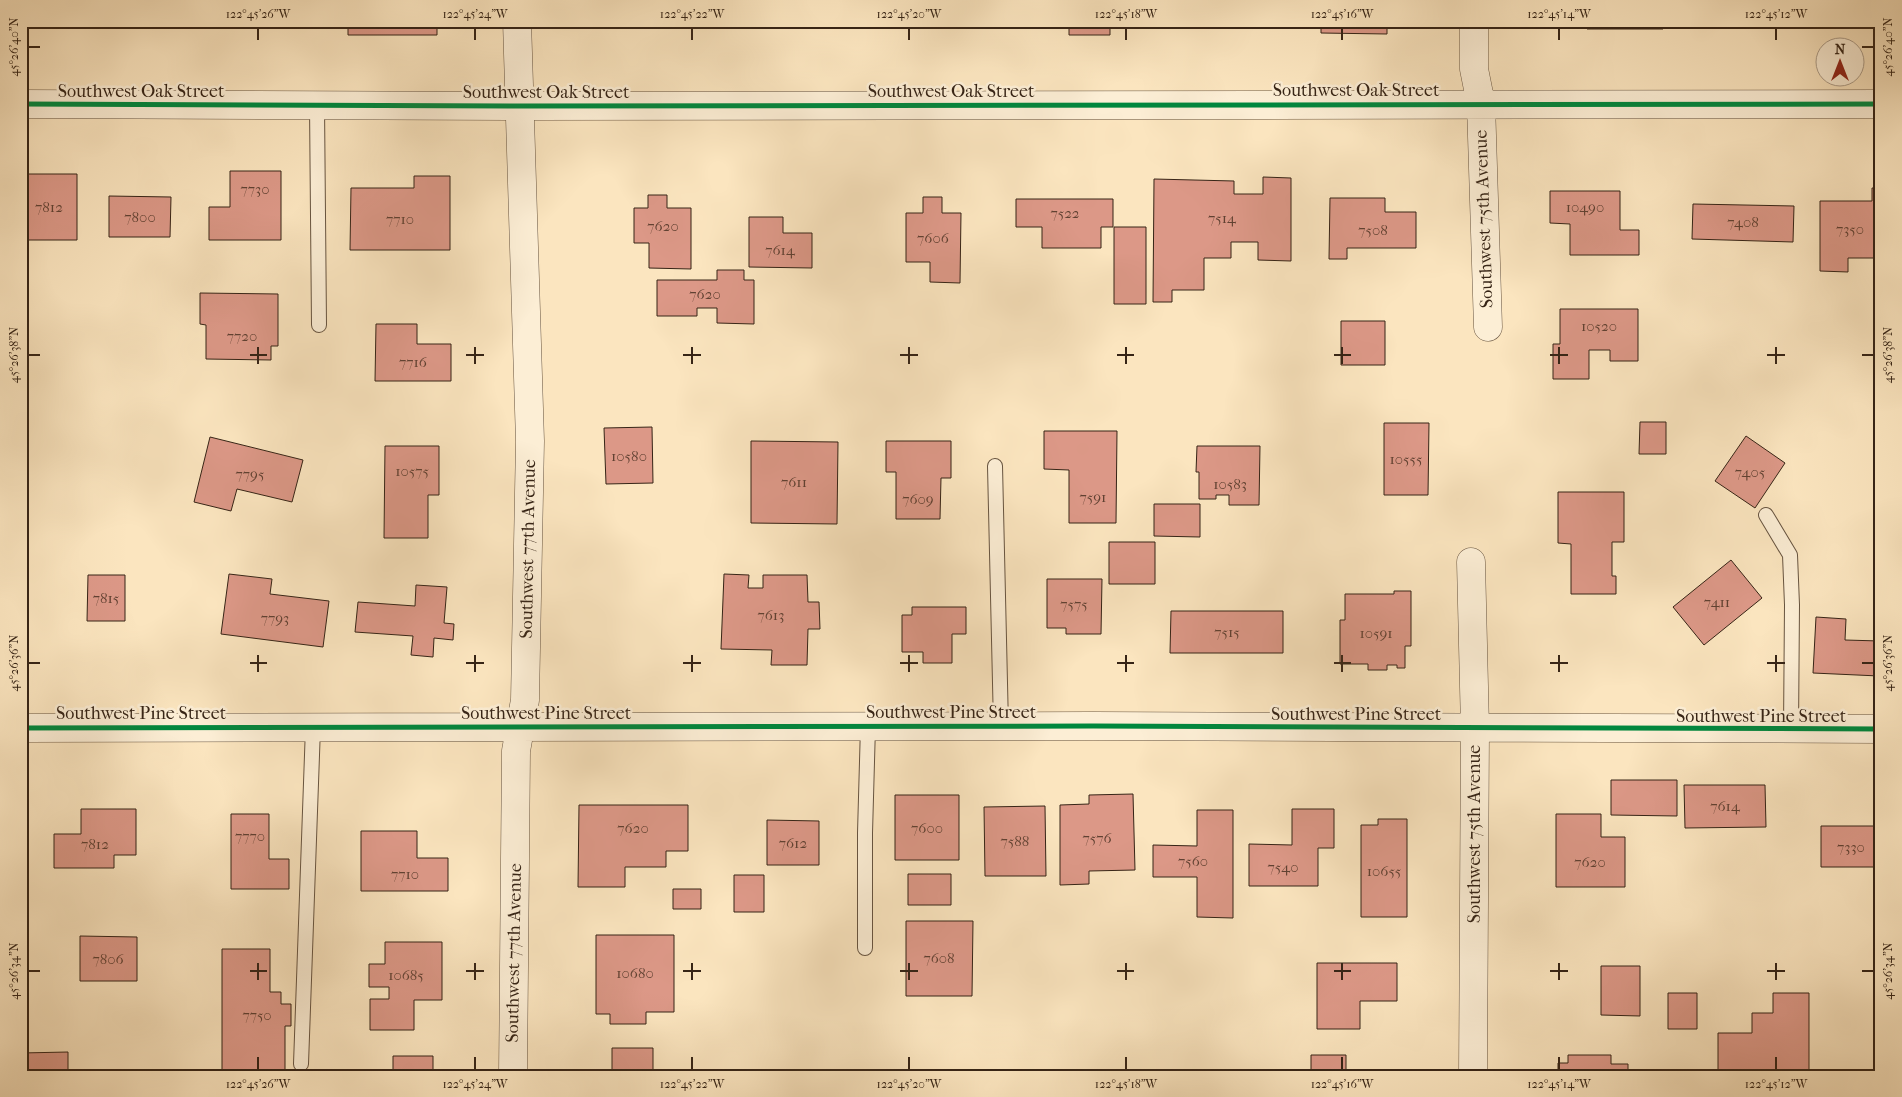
<svg xmlns="http://www.w3.org/2000/svg" width="1902" height="1097" font-family="'IM FELL French Canon',serif">
  <style>
    .building { fill: #dc9887; stroke: #362416 }
    .lines { fill: none; stroke-linecap: round; stroke-linejoin: round }
    .service-casing { stroke: #675440; stroke-width: 16 }
    .minor-casing { stroke: #675440; stroke-width: 29 }
    .service { stroke: #fceed5; stroke-width: 14 }
    .minor { stroke: #fceed5; stroke-width: 28 }
    .cycleway-casing { stroke: #fceed5; stroke-width: 8 }
    .cycleway { stroke: #00873e; stroke-width: 5 }
    .ticks { fill: none; stroke: #362416; stroke-width: 2 }
    .labels { text-anchor: middle; dominant-baseline: central; stroke-width: 5; stroke-linejoin: round; paint-order: stroke }
    .number-label { font-size: 15px; fill: #604132 }
    .street-label { font-size: 18px; fill: #362416; stroke: #fceed5 }
    .neatline { fill: none; stroke: #362416; stroke-width: 2 }
    .ticks-label { font-size: 12px; text-anchor: middle; fill: #362416 }
  </style>
  <rect width="100%" height="100%" fill="#fbe5bf"/>
  <filter id="stains"><feTurbulence type="fractalNoise" baseFrequency=".004" numOctaves="4"/><feColorMatrix values="0 0 0 0 .2 0 0 0 0 .09 0 0 0 0 .02 0 0 0 .5 -.17"/></filter>
  <radialGradient id="worn" r=".72"><stop offset=".6" stop-color="#630" stop-opacity="0"/><stop offset="1" stop-color="#630" stop-opacity=".3"/></radialGradient>
  <path class="building" d="M348 21H437V35H348Z
    M1069 21H1110V35H1069Z
    M1144 21H1179V24H1144Z
    M1321 21H1387V34L1321 33Z
    M1552 21H1663V29H1587V23H1552Z
    M230 171H281V240H209V207H230Z
    M22 174H77V240H22Z
    M414 176H450V250H350L351 188H414Z
    M1263 177 1291 178V261L1258 260V242H1231V258H1204V290H1172V302H1153L1154 179 1234 181V194H1263Z
    M1872 188H1881V258H1848V272L1820 271V201H1872Z
    M1550 191H1620V230H1639V255H1570V224L1550 223Z
    M648 195H667V208H691V269L649 268V243H634V208H648Z
    M109 196 171 197 170 237H109Z
    M923 197H942V213H961L960 283 930 282V262H906V213H923Z
    M1330 198H1385V212H1416V248H1347V259H1329Z
    M1016 199H1113V227H1101V248H1042V227H1016Z
    M1693 204 1794 206 1793 242 1692 239Z
    M749 217H783V233H812V268L749 267Z
    M1114 227H1146V304H1114Z
    M717 270H744V280H754V324L717 323V308H697V316H657V280H717Z
    M200 293 278 294V346H271V360L206 359V325L200 324Z
    M1560 309H1638V361H1610V350H1589V379H1553V344H1560Z
    M1341 321H1385V365H1341Z
    M376 324H417V344H451V381H375Z
    M1640 422H1666V454H1639Z
    M1384 423H1429L1428 495H1384Z
    M652 427 653 483 606 484 604 428Z
    M1044 431H1117L1116 523H1069V470L1044 469Z
    M1746 436 1785 463 1755 508 1715 481Z
    M210 437 303 460 292 502 237 489 231 511 194 502Z
    M751 441 838 442 837 524 751 523Z
    M886 441H951V478H941L940 519H896V472H886Z
    M385 446H439V495H428V538H384Z
    M1197 446H1260L1259 505H1229V495H1216V499H1199V472H1196Z
    M1558 492H1624V542H1612V576H1616V594H1571V544L1558 543Z
    M1154 504H1200V537L1154 536Z
    M1109 542H1155V584H1109Z
    M1731 560 1762 598 1704 645 1673 607Z
    M229 574 272 579 270 594 329 601 323 647 221 634Z
    M724 574 749 575 748 588H763V575H807L808 602H819L820 629H808L807 665H771L772 650 721 649Z
    M88 575H125V621H87Z
    M1047 579H1102L1101 634H1066V628H1047Z
    M416 585 447 587 444 623 454 624 453 640 434 638 433 657 411 655 413 636 355 632 358 602 415 606Z
    M21 590H24V642H21Z
    M1394 591H1411V646H1405V668H1397V665H1387V670H1368V664H1340V620H1345V594H1394Z
    M912 607H966V634H952V663H923V652H902V615H912Z
    M1171 611H1283V653H1170Z
    M1816 617 1846 619 1845 640 1880 641 1879 676 1813 673Z
    M1611 780H1677V816L1611 815Z
    M1684 785H1765L1766 827 1685 828Z
    M1133 794 1135 870 1089 871V884L1060 885V805L1089 804V795Z
    M895 795H959V860H895Z
    M579 805H688V851H666V867H625V887H578Z
    M1045 806 1046 876H985L984 807Z
    M81 809H136V855H114V868H54V834H81Z
    M1292 809H1334V848H1318V886H1249V844L1292 845Z
    M1197 810H1233V918L1197 917V877H1153V845L1197 846Z
    M231 814H269V859H289V889H231Z
    M1556 814H1601V837H1625V887H1556Z
    M1378 819H1407V917H1361V825H1378Z
    M767 820 819 821V865H767Z
    M21 823H25L24 872H21Z
    M1821 826H1881V867H1821Z
    M361 831H417V858H448V891H361Z
    M908 874H951V905H908Z
    M734 875H764V912H734Z
    M673 889H701V909H673Z
    M906 921H973L972 996H906Z
    M596 935H674V1012H646V1024H610V1014H596Z
    M80 936 137 937V981H80Z
    M385 942H442V1000H414V1030H370V999H389V987H369V964H385Z
    M222 949H270V992H281V1004H291V1026H285V1076H222Z
    M1317 963H1397V1001H1360V1029H1317Z
    M1601 966H1640V1016L1601 1015Z
    M1668 993H1697V1029H1668Z
    M1773 993H1809V1075H1718V1033H1752V1013H1773Z
    M612 1048H653V1076H612Z
    M68 1052V1076H21V1053Z
    M1311 1055H1346V1076H1311Z
    M1568 1055H1611V1064H1628V1076H1558V1063H1568Z
    M393 1056H433V1076H393Z
    M656 1072H681V1076H656Z"/>
  <g class="lines">
    <defs>
      <path id="service" d="M317 105 319 325
        M995 466 1001 726
        M1766 515 1790 555 1792 605 1791 729
        M865 948V833L868 726
        M301 1064 313 727"/>
      <path id="minor" d="M1474 21V69L1481 104 1488 327
        M21 104 519 106 1881 104
        M1471 562 1475 728 1473 1076
        M21 728 1093 726 1881 729
        M513 1076 516 751 525 700 530 441 517 21"/>
    </defs>
    <use href="#service" class="service-casing"/>
    <use href="#minor" class="minor-casing"/>
    <use href="#service" class="service"/>
    <use href="#minor" class="minor"/>
    <defs>
      <path id="cycleway" d="M21 104 519 106 1881 104
        M21 728 1093 726 1881 729"/>
    </defs>
    <use href="#cycleway" class="cycleway-casing"/>
    <use href="#cycleway" class="cycleway"/>
  </g>
  <path class="ticks" d="M258 28V40M475 28V40M692 28V40M909 28V40M1126 28V40M1342 28V40M1559 28V40M1776 28V40M28 47H40M1862 47H1874M258 347V364M475 347V364M692 347V364M909 347V364M1126 347V364M1342 347V364M1559 347V364M1776 347V364M28 355H40M250 355H267M466 355H484M683 355H701M900 355H918M1117 355H1134M1334 355H1351M1550 355H1568M1767 355H1785M1862 355H1874M258 655V672M475 655V672M692 655V672M909 655V672M1126 655V672M1342 655V672M1559 655V672M1776 655V672M28 663H40M250 663H267M466 663H484M683 663H701M900 663H918M1117 663H1134M1334 663H1351M1550 663H1568M1767 663H1785M1862 663H1874M258 963V980M475 963V980M692 963V980M909 963V980M1126 963V980M1342 963V980M1559 963V980M1776 963V980M28 971H40M250 971H267M466 971H484M683 971H701M900 971H918M1117 971H1134M1334 971H1351M1550 971H1568M1767 971H1785M1862 971H1874M258 1057V1070M475 1057V1070M692 1057V1070M909 1057V1070M1126 1057V1070M1342 1057V1070M1559 1057V1070M1776 1057V1070"/>
  <g class="labels">
    <g class="number-label">
      <text x="255" y="189">7730</text>
      <text x="49" y="207">7812</text>
      <text x="1585" y="207">10490</text>
      <text x="1065" y="213">7522</text>
      <text x="140" y="217">7800</text>
      <text x="1222" y="218">7514</text>
      <text x="400" y="219">7710</text>
      <text x="1743" y="222">7408</text>
      <text x="663" y="226">7620</text>
      <text x="1850" y="229">7350</text>
      <text x="1373" y="230">7508</text>
      <text x="933" y="238">7606</text>
      <text x="780" y="250">7614</text>
      <text x="705" y="294">7620</text>
      <text x="1599" y="326">10520</text>
      <text x="242" y="336">7720</text>
      <text x="413" y="362">7716</text>
      <text x="629" y="456">10580</text>
      <text x="1406" y="459">10555</text>
      <text x="412" y="471">10575</text>
      <text x="1750" y="472">7405</text>
      <text x="250" y="474">7795</text>
      <text x="794" y="482">7611</text>
      <text x="1230" y="484">10583</text>
      <text x="1093" y="497">7591</text>
      <text x="918" y="499">7609</text>
      <text x="106" y="598">7815</text>
      <text x="1717" y="602">7411</text>
      <text x="1074" y="604">7575</text>
      <text x="771" y="615">7613</text>
      <text x="275" y="618">7793</text>
      <text x="1227" y="632">7515</text>
      <text x="1376" y="633">10591</text>
      <text x="1725" y="806">7614</text>
      <text x="633" y="828">7620</text>
      <text x="927" y="828">7600</text>
      <text x="250" y="836">7770</text>
      <text x="1097" y="838">7576</text>
      <text x="1015" y="841">7588</text>
      <text x="793" y="843">7612</text>
      <text x="95" y="844">7812</text>
      <text x="1851" y="847">7330</text>
      <text x="1193" y="861">7560</text>
      <text x="1590" y="862">7620</text>
      <text x="1283" y="867">7540</text>
      <text x="1384" y="871">10655</text>
      <text x="405" y="874">7710</text>
      <text x="939" y="958">7608</text>
      <text x="108" y="959">7806</text>
      <text x="635" y="973">10680</text>
      <text x="406" y="975">10685</text>
      <text x="257" y="1015">7750</text>
    </g>
    <g class="street-label">
      <text x="1356" y="90">Southwest Oak Street</text>
      <text x="141" y="91">Southwest Oak Street</text>
      <text x="951" y="91">Southwest Oak Street</text>
      <text x="546" y="92">Southwest Oak Street</text>
      <text transform="translate(1484 219) rotate(-92)">Southwest 75th Avenue</text>
      <text transform="translate(528 549) rotate(-89)">Southwest 77th Avenue</text>
      <text x="951" y="712">Southwest Pine Street</text>
      <text x="141" y="713">Southwest Pine Street</text>
      <text x="546" y="713">Southwest Pine Street</text>
      <text x="1356" y="714">Southwest Pine Street</text>
      <text x="1761" y="716">Southwest Pine Street</text>
      <text transform="translate(1474 834) rotate(-90)">Southwest 75th Avenue</text>
      <text transform="translate(514 953) rotate(-89)">Southwest 77th Avenue</text>
    </g>
  </g>
  <rect width="1902" height="1097" fill="none" stroke="#fbe5bf" stroke-width="55"/>
  <g transform="translate(1840 62)"><circle r="24" fill="#fceed5" stroke="#ad9d89"/>
  <path d="M0-4L9 19L0 12L-9 19Z" fill="#8f2418"/>
  <text y="-8" font-size="14" font-weight="bold" text-anchor="middle" fill="#362416">N</text>
  </g>
  <rect x="28" y="28" width="1846" height="1042" class="neatline"/>
  <g class="ticks-label">
    <text x="258" y="18">122°45'26"W</text>
    <text x="475" y="18">122°45'24"W</text>
    <text x="692" y="18">122°45'22"W</text>
    <text x="909" y="18">122°45'20"W</text>
    <text x="1126" y="18">122°45'18"W</text>
    <text x="1342" y="18">122°45'16"W</text>
    <text x="1559" y="18">122°45'14"W</text>
    <text x="1776" y="18">122°45'12"W</text>
    <text transform="translate(14 47) rotate(-90)" y="4">45°26'40"N</text>
    <text transform="translate(1888 47) rotate(-90)" y="4">45°26'40"N</text>
    <text transform="translate(14 355) rotate(-90)" y="4">45°26'38"N</text>
    <text transform="translate(1888 355) rotate(-90)" y="4">45°26'38"N</text>
    <text transform="translate(14 663) rotate(-90)" y="4">45°26'36"N</text>
    <text transform="translate(1888 663) rotate(-90)" y="4">45°26'36"N</text>
    <text transform="translate(14 971) rotate(-90)" y="4">45°26'34"N</text>
    <text transform="translate(1888 971) rotate(-90)" y="4">45°26'34"N</text>
    <text x="258" y="1088">122°45'26"W</text>
    <text x="475" y="1088">122°45'24"W</text>
    <text x="692" y="1088">122°45'22"W</text>
    <text x="909" y="1088">122°45'20"W</text>
    <text x="1126" y="1088">122°45'18"W</text>
    <text x="1342" y="1088">122°45'16"W</text>
    <text x="1559" y="1088">122°45'14"W</text>
    <text x="1776" y="1088">122°45'12"W</text>
  </g>
  <rect width="100%" height="100%" filter="url(#stains)"/>
  <rect width="100%" height="100%" fill="url(#worn)"/>
</svg>
